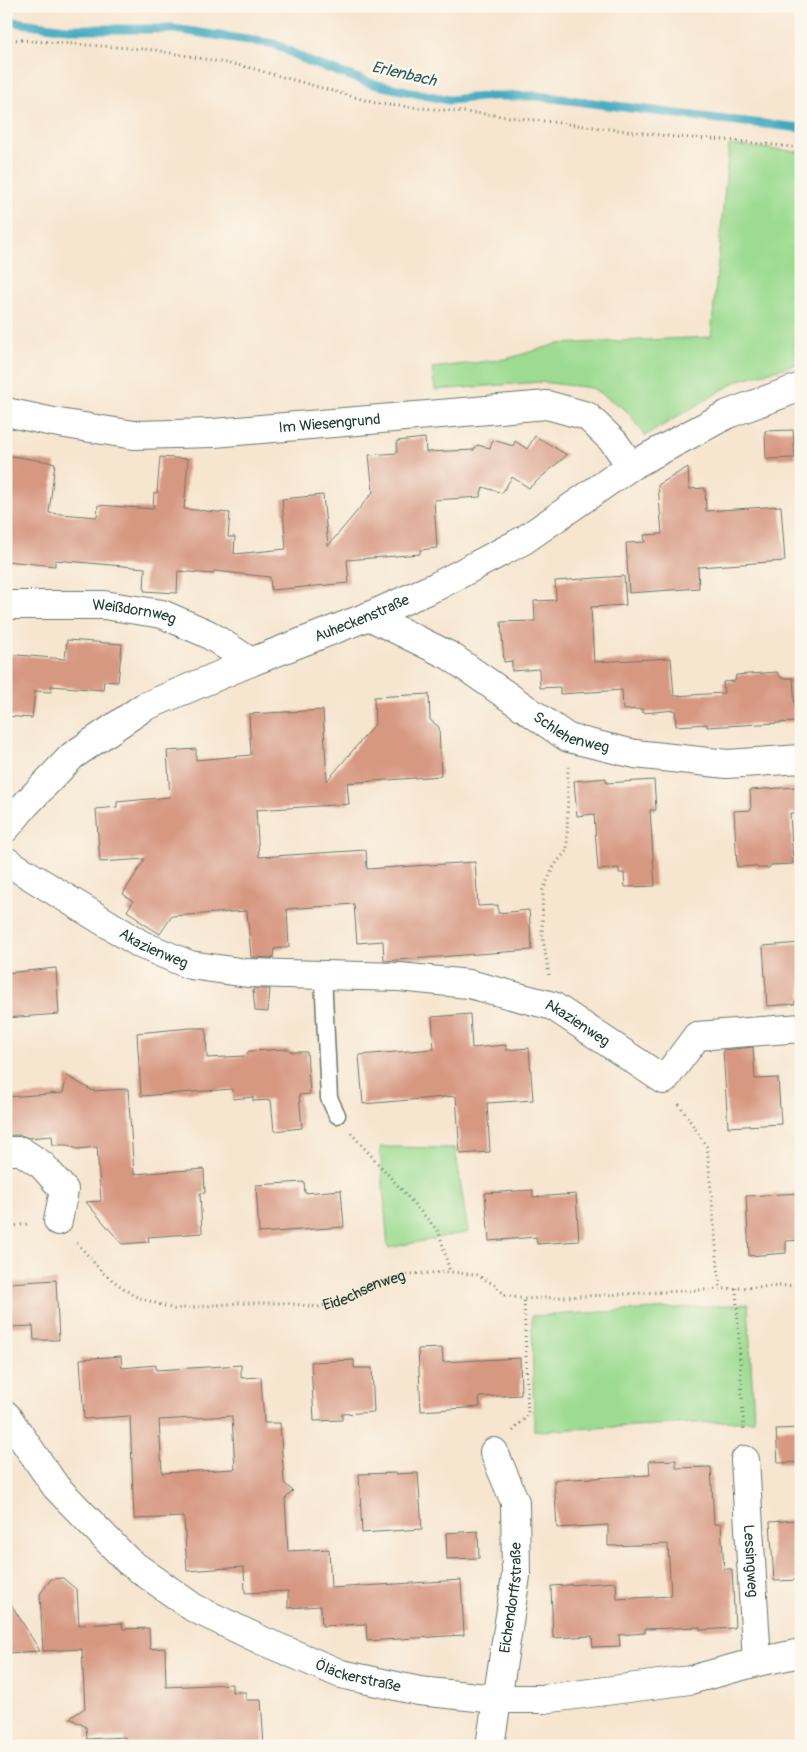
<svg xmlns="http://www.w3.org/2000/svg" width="807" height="1752" font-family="Pangolin,sans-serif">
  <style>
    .green { fill: #9cdb91; stroke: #5e8c62 }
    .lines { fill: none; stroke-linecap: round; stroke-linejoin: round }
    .stream { stroke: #40a9c0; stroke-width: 9 }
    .building { fill: #d79882; fill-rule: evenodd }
    .service-casing { stroke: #6a786a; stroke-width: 19 }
    .minor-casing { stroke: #6a786a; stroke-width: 30 }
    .path { stroke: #6a786a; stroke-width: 3; stroke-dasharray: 1 4; stroke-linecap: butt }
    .service { stroke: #fff; stroke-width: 16 }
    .minor { stroke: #fff; stroke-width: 28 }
    .labels { text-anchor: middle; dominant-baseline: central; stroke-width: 5; stroke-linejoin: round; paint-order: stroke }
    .street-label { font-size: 15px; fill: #1f3d34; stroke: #fbf7ec }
    .water-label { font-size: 16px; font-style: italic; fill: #295d5e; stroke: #fbf7ec }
  </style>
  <rect width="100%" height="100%" fill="#fbf7ec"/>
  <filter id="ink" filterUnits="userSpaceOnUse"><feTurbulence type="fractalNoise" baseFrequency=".02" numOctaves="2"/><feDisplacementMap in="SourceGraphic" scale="10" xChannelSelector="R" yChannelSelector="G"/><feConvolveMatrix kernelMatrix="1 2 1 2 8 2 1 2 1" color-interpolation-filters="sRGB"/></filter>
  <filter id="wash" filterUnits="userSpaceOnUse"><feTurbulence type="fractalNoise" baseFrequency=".0096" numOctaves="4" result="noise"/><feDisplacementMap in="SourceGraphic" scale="20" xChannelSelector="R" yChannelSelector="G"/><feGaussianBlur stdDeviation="1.12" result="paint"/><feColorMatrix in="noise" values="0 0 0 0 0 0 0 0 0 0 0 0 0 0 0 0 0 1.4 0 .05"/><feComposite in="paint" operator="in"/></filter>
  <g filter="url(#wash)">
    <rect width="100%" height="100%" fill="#f6e5cf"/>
    <path class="green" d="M729 145 801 152V363L739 380 645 436 626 410 592 388 541 382 435 390 432 368 506 359 557 344 711 337Z
      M380 1147 455 1148 468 1232 388 1248Z
      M748 1304 754 1420 534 1431 532 1316Z"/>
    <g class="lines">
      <path class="stream" d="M6 21 67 29H174L275 44 310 62 373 84 449 100 493 96H538L709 118 801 128"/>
    </g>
    <g id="blocks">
      <path class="building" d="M793 430 795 458 766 459 765 431Z
        M535 436 567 455 529 488 512 477 502 493 483 487 480 497 434 500 437 548 420 550V554L347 560 349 583 271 590 270 577 214 571 213 574 178 571 177 593 144 591 145 568 55 560V566L6 561V455L55 463 49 513 97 517 98 505 153 509 154 493H157L160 457 188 459 184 509 230 513 228 537H235L234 554 286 549 282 499 323 495 328 546 373 492 369 455 397 453V441L425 438 426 452 474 450 477 445 490 448 493 440 513 446 515 441 527 449Z
        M688 467 689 489 705 488 706 511 781 506 785 561 698 567 699 588 629 593 626 543 645 542 644 535 662 534 658 485Z
        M624 576 626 605 591 607 594 662 671 658 674 696 724 693 723 682 735 681 736 675 777 672 781 678H793L796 722 707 727V724L676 726 675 710 643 713 642 709 623 710 622 690 560 694V687L540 688 539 669 512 671V661L504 662 501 622 535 621 534 601 556 600 555 581Z
        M67 640 122 644 118 682 104 681 103 690 51 686V692L35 691 32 718 6 716V654L65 659Z
        M429 694 430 720 439 727 441 776 347 783 349 804 256 810 259 857 366 850 367 869 475 862 478 906 498 905V913L529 910 532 950 384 961 383 941 357 943 354 904 287 909 289 947 274 949 273 958 251 957 247 911 172 916 160 934 138 920 139 919 127 911 133 901 123 894 145 859 100 862 96 809 117 807V802L170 797 167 751 196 749V760L251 755 249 714 323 710 327 781 375 724 374 697Z
        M606 778V783L654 780 656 810H650L655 886 625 887 624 873H619V868L598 870 594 814 577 816 574 781Z
        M796 787 797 813H790L793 864 771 865 769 868H758L755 866 737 867 734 811 751 810 750 790Z
        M801 943V1000L795 1001V1004L767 1006 763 946Z
        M56 968 59 1014 6 1018V973Z
        M253 989H270L268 1012 255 1011Z
        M470 1014 472 1048 506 1045V1050L529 1048 533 1100 487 1103 490 1152 460 1154 456 1096 363 1104 359 1055 434 1049 432 1017Z
        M190 1028H206L207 1058 245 1056 249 1051 288 1049 292 1052H307L310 1094 299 1095 302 1128 274 1131 271 1100 253 1101V1097L233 1099 232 1089 141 1096 137 1033Z
        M753 1047 755 1079 778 1078 781 1124 728 1127 723 1050Z
        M67 1076 93 1091 128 1089 134 1174 204 1169 205 1193H200L202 1233 148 1237 149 1242 122 1244 86 1202 101 1201 97 1147 77 1149 68 1145H53L52 1136 29 1138 21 1135H6V1097L63 1093Z
        M304 1182 305 1193 341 1190 344 1227 259 1233 256 1185Z
        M533 1190V1197L576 1194 579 1241 537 1244 536 1237 489 1241 485 1193Z
        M801 1193V1240L786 1241V1253L749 1256 746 1196Z
        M56 1280 59 1340H34L33 1326 10 1327 8 1283Z
        M442 1348 443 1362 520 1358 521 1395 479 1397 480 1407 421 1411 418 1349Z
        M121 1356 122 1368 156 1365V1370L241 1365V1378L261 1377 264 1423H280L284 1483 293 1491 285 1499 288 1551 329 1549 331 1588 461 1580 464 1635 367 1641 366 1624 322 1626 321 1606 288 1608V1591L245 1593 244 1567 187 1571 184 1517 134 1519 130 1416 84 1419 80 1359ZM232 1416 235 1469 162 1473 159 1420Z
        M354 1360V1368H372L374 1412 342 1414V1420L314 1421 311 1362Z
        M801 1428V1462L778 1463 776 1429Z
        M676 1460V1468L711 1467 714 1524H721L724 1569H732L735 1628 700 1630V1627L645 1629V1633L619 1635 620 1646 593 1647 592 1636 553 1638 551 1586 616 1582 617 1599 671 1596 668 1544 608 1546V1525L557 1528 554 1480 650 1475 649 1461Z
        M396 1473V1474L418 1473 422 1529 362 1533 359 1474Z
        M798 1520 799 1538H801V1580L774 1581 770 1522Z
        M478 1531 479 1558 447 1559 446 1533Z
        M63 1578 77 1590 79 1625 122 1623 123 1629 149 1628 150 1649 165 1648 166 1687 232 1684V1692H246V1700H261L264 1746H126L125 1737 87 1739 86 1727 70 1718 85 1708 82 1649 43 1651 40 1594 51 1579Z
        M6 1596 40 1651 6 1653Z"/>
    </g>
  </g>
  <g filter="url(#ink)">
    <use href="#blocks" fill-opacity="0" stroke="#6a786a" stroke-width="1"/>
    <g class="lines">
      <defs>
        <path id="service" d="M323 975 329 1098 337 1115"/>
        <g id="minor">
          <path id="s2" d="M6 412 53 422 134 435 214 433 547 405 587 416 614 442 631 466"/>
          <path id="s3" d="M6 605H104L162 614 208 634 251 662"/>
          <path id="s4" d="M369 616 450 656 568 738 635 754 727 764 801 759"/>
          <path id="s5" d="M6 828 26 804 72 756 144 707 251 662 369 616 437 586 524 540 631 466 728 414 801 387"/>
          <path id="s6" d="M6 861 142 945 190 965 247 973 399 977 469 984 553 1006 664 1080 697 1036 801 1028"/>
          <path d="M6 1151H21L42 1165 64 1190 58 1221"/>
          <path id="s7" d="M6 1415 56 1487 128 1561 194 1608 263 1641 341 1674 419 1691 496 1699H544L690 1680 757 1662 801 1653"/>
          <path id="s8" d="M745 1460 757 1662"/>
          <path id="s9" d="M490 1746 516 1576 515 1502 494 1452"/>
        </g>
      </defs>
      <use href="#service" class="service-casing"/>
      <use href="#minor" class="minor-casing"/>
      <g class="path">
        <path d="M6 39 155 50 247 67 379 104 485 114 676 137 728 140 801 148"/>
        <path d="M549 975 542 934 543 890 554 866 567 850 568 767"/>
        <path d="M679 1104 707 1147 720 1289"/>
        <path d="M351 1133 439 1232 450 1272"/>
        <path d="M6 1227 28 1224"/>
        <path id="s1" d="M77 1243 103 1273 134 1296 174 1309 239 1303H284L318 1307 346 1299 372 1285 408 1274 450 1272 477 1275 495 1285 505 1295 524 1299 801 1285"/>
        <path d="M736 1288 744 1432"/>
        <path d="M513 1431 528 1415 524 1299"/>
      </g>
      <use href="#service" class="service"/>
      <use href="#minor" class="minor"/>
    </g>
  </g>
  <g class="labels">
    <g class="street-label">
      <text stroke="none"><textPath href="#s2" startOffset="326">Im Wiesengrund</textPath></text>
      <text stroke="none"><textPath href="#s3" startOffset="129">Weißdornweg</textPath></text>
      <text stroke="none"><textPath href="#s5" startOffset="420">Auheckenstraße</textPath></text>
      <text stroke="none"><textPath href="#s4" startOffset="235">Schlehenweg</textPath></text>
      <text stroke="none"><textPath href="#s6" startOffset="172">Akazienweg</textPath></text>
      <text stroke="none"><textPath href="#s6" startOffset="608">Akazienweg</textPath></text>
      <text stroke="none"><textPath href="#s1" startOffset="314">Eidechsenweg</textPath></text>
      <text stroke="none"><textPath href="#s8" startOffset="101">Lessingweg</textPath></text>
      <text stroke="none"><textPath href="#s9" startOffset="150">Eichendorffstraße</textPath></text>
      <text stroke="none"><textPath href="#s7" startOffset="450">Öläckerstraße</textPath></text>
    </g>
    <g class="water-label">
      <text transform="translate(404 74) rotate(13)">Erlenbach</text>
    </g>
  </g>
  <rect width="807" height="1752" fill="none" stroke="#fbf7ec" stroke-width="25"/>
</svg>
